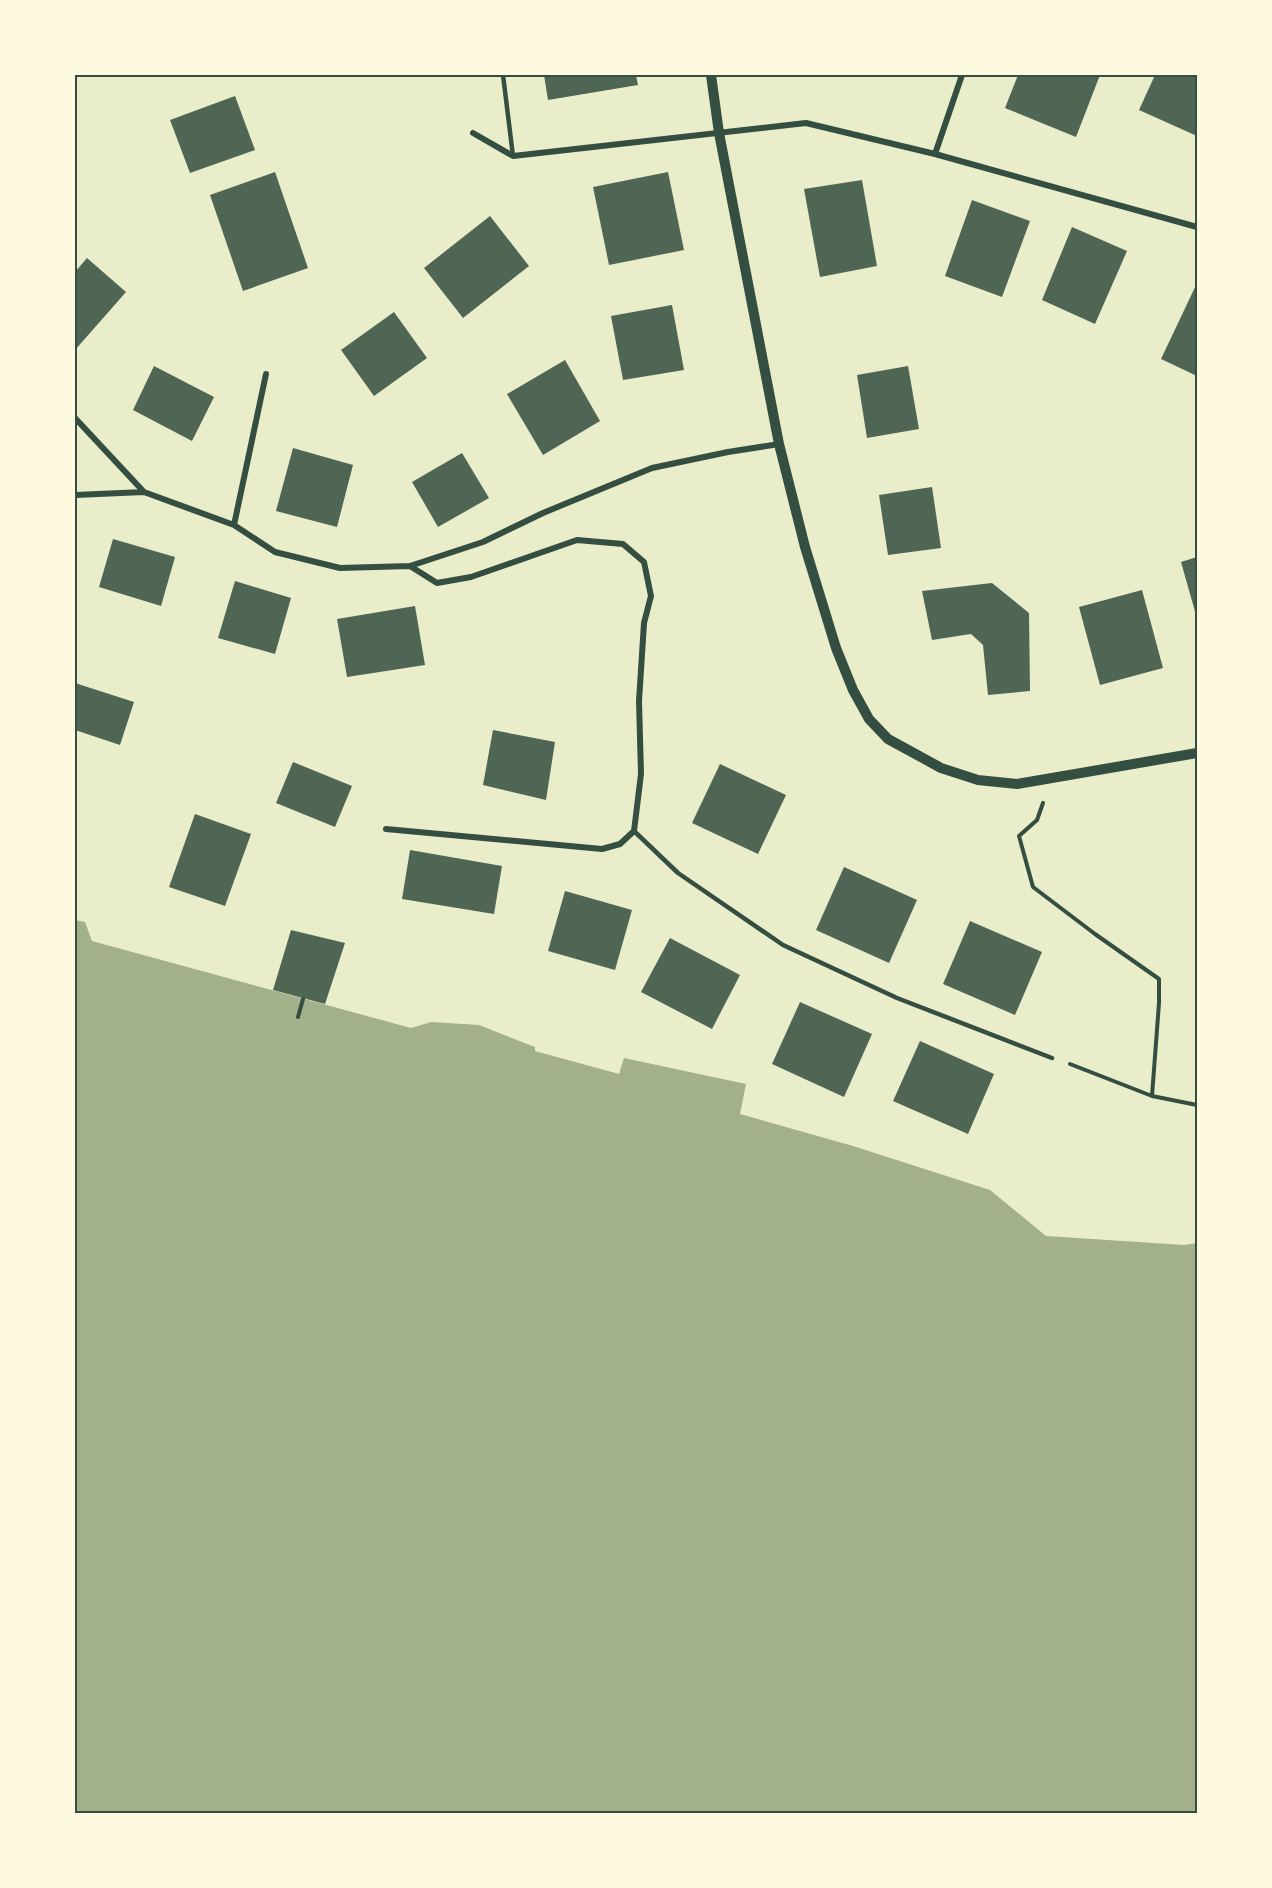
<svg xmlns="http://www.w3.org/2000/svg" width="1272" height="1888" font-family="Quicksand,sans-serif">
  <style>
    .water { fill: #a3b18a }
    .building { fill: #4f6655 }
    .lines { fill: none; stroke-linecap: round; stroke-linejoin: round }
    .path { stroke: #344e41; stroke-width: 4 }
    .service { stroke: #344e41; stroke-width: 4.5 }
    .minor { stroke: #344e41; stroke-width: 6 }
    .tertiary { stroke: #344e41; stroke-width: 10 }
    .neatline { fill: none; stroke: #344e41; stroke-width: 2 }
  </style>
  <rect width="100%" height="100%" fill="#e9edc9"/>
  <path class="water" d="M75 920 85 922 92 941 411 1028 431 1022 479 1025 535 1047V1051L619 1074 624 1058 746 1084 740 1114 853 1146 990 1190 1046 1236 1184 1245 1197 1243V1813H75Z"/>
  <path class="building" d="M544 75H636L638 85 548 100Z
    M1018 75H1100L1076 137 1005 108Z
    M1155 75H1197V136L1139 110Z
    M235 96 255 150 190 173 170 120Z
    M275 172 308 268 243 291 210 195Z
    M668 172 684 250 609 265 593 187Z
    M862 180 877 266 820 277 804 189Z
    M972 200 1030 221 1002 297 945 276Z
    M490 216 529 266 463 318 424 268Z
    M1072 227 1127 251 1095 324 1042 300Z
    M87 258 126 292 75 350V272Z
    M1197 283V376L1161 359Z
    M672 305 684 370 623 380 611 316Z
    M394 312 427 358 374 396 341 350Z
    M565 360 600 421 543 455 507 394Z
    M154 366 214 397 192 441 133 410Z
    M908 366 919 429 867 438 857 375Z
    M293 448 353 465 337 527 276 511Z
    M462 453 489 498 438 527 412 482Z
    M932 487 941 548 888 555 879 495Z
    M113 539 175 557 161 606 99 587Z
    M1197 557V615H1196L1181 562Z
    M235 581 291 598 275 654 218 638Z
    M992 583 1029 613 1030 691 988 695 983 645 971 634 932 640 922 591Z
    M1142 590 1163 668 1100 685 1079 607Z
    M415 606 425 665 347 677 337 619Z
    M75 683 134 702 120 745 75 730Z
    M493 730 555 742 546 800 483 785Z
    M293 762 352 786 335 827 276 803Z
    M720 764 786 795 758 854 692 823Z
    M195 814 251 834 225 906 169 887Z
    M410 850 502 866 494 914 402 899Z
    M844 867 917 900 889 963 816 930Z
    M565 891 632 910 615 970 548 951Z
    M970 921 1042 952 1015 1015 943 984Z
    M291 930 345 943 325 1004 273 990Z
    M670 938 740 975 712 1029 641 992Z
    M800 1002 872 1034 844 1097 772 1064Z
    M920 1041 994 1074 968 1134 893 1101Z"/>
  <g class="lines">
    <path class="path" d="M1043 803 1037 820 1019 836 1033 887 1095 934 1159 979V1003L1152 1096
      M298 1017 303 999
      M1070 1064 1152 1096 1197 1105"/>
    <path class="service" d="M503 75 513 156
      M634 831 678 873 783 945 897 998 1052 1058"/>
    <path class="minor" d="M473 133 513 156 806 123 935 154 1197 227
      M935 154 962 75
      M75 418 144 492
      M75 495 144 492 234 525 275 552 340 568 410 566 483 542 543 513 652 468 728 452 779 444
      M234 525 266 374
      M386 829 602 849 620 844 634 831 641 774 639 701 644 623 651 596 644 562 623 544 577 540 471 577 437 583 410 566"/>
    <path class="tertiary" d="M711 75 719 133 779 444 805 547 836 648 853 690 869 719 888 739 941 768 978 780 1017 784 1197 753"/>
  </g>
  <rect width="1272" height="1888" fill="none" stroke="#fefae0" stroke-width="153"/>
  <rect x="76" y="76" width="1120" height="1736" class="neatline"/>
</svg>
